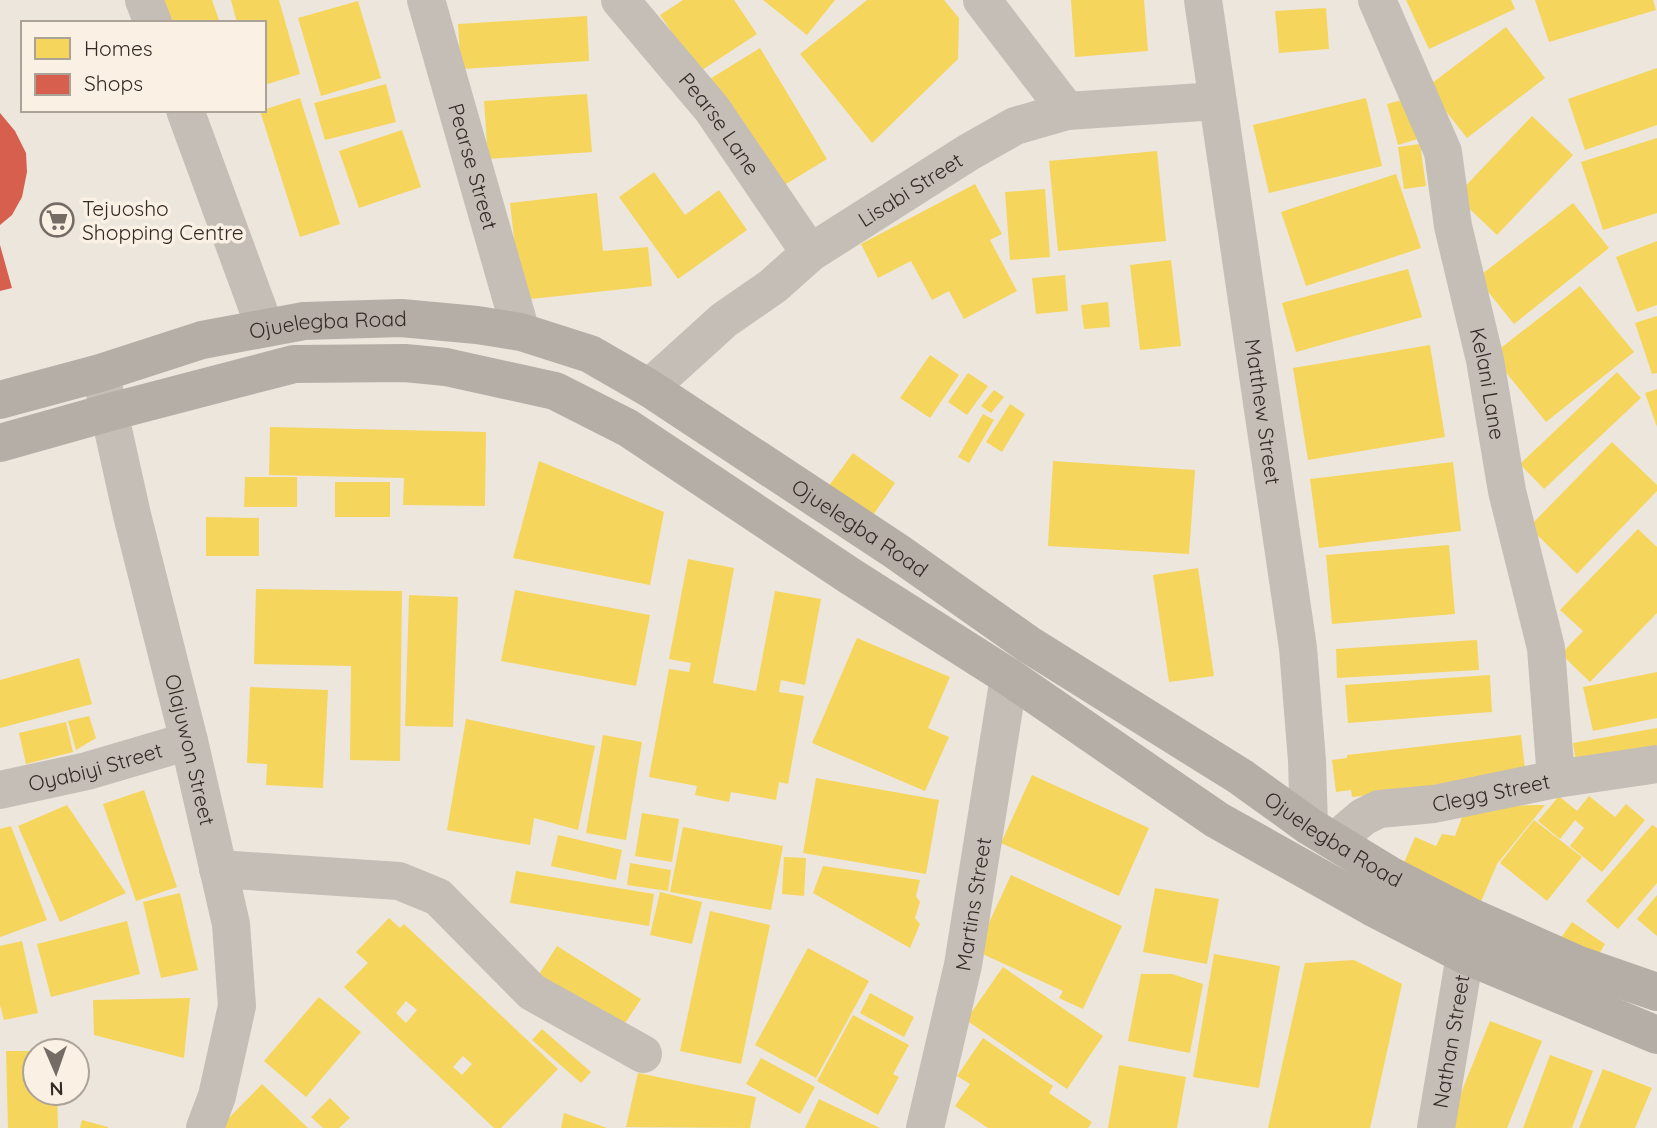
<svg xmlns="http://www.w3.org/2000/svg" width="1657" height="1128" font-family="Quicksand,sans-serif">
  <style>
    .homes { fill: #f6d55c; fill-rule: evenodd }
    .shops { fill: #d6604d }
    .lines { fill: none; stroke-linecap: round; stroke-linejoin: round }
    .minor { stroke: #c4beb7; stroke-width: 38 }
    .secondary { stroke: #b5aea7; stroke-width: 38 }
    .labels { text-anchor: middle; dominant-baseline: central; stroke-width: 7; stroke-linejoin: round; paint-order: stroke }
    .street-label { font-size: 21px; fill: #352b26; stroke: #faf1e4 }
    .poi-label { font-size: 21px; fill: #352b26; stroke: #faf1e4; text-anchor: start }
  </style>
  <rect width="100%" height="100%" fill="#ece6dd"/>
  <path class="homes" d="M155 0H212L220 23H162Z
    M231 0H279L300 74 264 85V23H237Z
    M683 0H734L757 34 699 72 660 15Z
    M763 0H835L807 35Z
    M867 0H944L959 18 958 59 872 143 800 54Z
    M1071 0H1144L1148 51 1075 57Z
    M1406 0H1511L1515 9 1429 49Z
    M1535 0H1653L1656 10 1549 42Z
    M358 1 381 78 321 96 298 18Z
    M1326 8 1329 49 1279 53 1275 11Z
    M587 16 589 61 461 69 458 24Z
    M1506 27 1545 78 1467 138 1427 87Z
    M760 48 827 159 773 192 705 82Z
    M1657 68V125L1585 150 1568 99Z
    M386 84 396 122 325 140 314 103Z
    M587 94 592 152 488 159 484 101Z
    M300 98 340 224 300 237 260 111Z
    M1366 98 1382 166 1269 193 1253 125Z
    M1409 98 1421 138 1398 145 1387 104Z
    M1532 116 1573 155 1497 235 1456 196Z
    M402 130 421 187 359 208 339 151Z
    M1657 138V213L1603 230 1581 162Z
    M1420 144 1426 186 1404 189 1398 147Z
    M1157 151 1166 241 1058 251 1049 161Z
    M654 172 685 215 719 190 747 230 678 279 619 197Z
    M1396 174 1421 248 1306 286 1281 212Z
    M975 184 1002 234 990 240 1017 291 964 319 949 291 932 300 911 261 878 278 861 244Z
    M1045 189 1050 257 1010 260 1005 192Z
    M597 193 603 251 648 247 652 286 521 300 510 203Z
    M1573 203 1609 248 1514 324 1477 278Z
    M1657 241V305L1637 312 1616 257Z
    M1171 260 1181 346 1140 350 1130 265Z
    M1408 269 1422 317 1296 352 1282 303Z
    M1065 275 1068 311 1036 314 1032 278Z
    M1580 286 1634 352 1546 422 1492 355Z
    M1108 302 1110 327 1084 329 1081 305Z
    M1657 316V373L1652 374 1635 323Z
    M1430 345 1445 437 1308 460 1293 368Z
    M930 355 959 375 930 418 900 398Z
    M1617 372 1641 398 1544 489 1520 464Z
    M968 373 988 386 967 415 948 402Z
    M1657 389V427L1645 393Z
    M994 390 1004 397 991 413 981 406Z
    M1010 404 1025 414 1002 452 986 442Z
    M983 414 994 420 969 463 958 457Z
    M270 427 486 432 485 506 403 505 404 478 269 475Z
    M1612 442 1657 485V491L1577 574 1529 527Z
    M853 453 895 483 871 518 828 487Z
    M539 461 664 512 650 585 513 558Z
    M1053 461 1195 470 1189 554 1048 546Z
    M1453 462 1461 531 1319 548 1310 479Z
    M245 477H297V507H244Z
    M335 482H390V517H335Z
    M206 517 259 518V556H206Z
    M1638 529 1657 547V613L1590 682 1561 654 1583 631 1560 610Z
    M1449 545 1455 614 1332 624 1326 555Z
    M688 559 734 568 713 683 756 691 775 591 821 599 805 685 781 680 779 692 804 696 788 784 779 782 776 800 731 792 729 802 695 795 697 786 649 777 669 669 689 672 691 663 669 659Z
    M1198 568 1214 676 1169 682 1153 575Z
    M256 589 402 591 400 761 350 760 351 666 254 664Z
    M515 590 650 615 636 686 501 661Z
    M409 595 458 597 453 727 405 726Z
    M857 638 950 677 928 728 949 737 925 791 812 743Z
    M1477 640 1479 670 1337 678 1336 649Z
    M79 658 92 704 0 728V680Z
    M1657 672V718L1593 731 1583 687Z
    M1490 675 1492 712 1348 723 1345 685Z
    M250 687 328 690 323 788 266 785 267 764 247 763Z
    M89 716 96 738 76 750 68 721Z
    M466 719 595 746 578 830 534 818 530 845 447 830Z
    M66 722 73 752 26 764 19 733Z
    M1657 728V747L1576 762 1573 743Z
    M603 735 642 742 626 840 586 833Z
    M1521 735 1526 777 1352 797 1351 790 1336 792 1332 760 1347 758V755Z
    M1032 775 1149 828 1119 896 1001 843Z
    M816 778 939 800 926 874 803 853Z
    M144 790 177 887 136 901 103 804Z
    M1559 796 1577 811 1589 796 1615 817 1626 804 1645 820 1602 872 1570 846 1584 828 1575 820 1560 839 1538 821Z
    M67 805 126 893 60 922 18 826Z
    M1545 805 1497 864 1480 904 1401 870 1415 837 1436 846 1442 834 1455 836 1462 817 1484 806Z
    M642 813 679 819 672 862 635 856Z
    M1534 820 1582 857 1547 901 1500 863Z
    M1652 825 1657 828V883L1618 929 1586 901Z
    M11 826 47 920 0 937V829Z
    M683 827 783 846 771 910 670 892Z
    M558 835 622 850 616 880 551 866Z
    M784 857 806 858 804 896 782 894Z
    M630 863 671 870 668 891 627 885Z
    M823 866 920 880 916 896 920 902 915 918 920 924 910 948 813 893Z
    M516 871 654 894 649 926 510 903Z
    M1011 875 1122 926 1083 1009 1059 998 1063 991 976 951Z
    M1155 888 1219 899 1207 964 1143 952Z
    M660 892 702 902 692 944 650 935Z
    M180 893 198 970 161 978 143 902Z
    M1657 895V936L1637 919Z
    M710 911 770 925 741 1064 680 1051Z
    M389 918 400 928 404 924 558 1069 501 1128H494L344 987 368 963 356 952ZM406 1001 417 1010 406 1023 396 1013ZM463 1056 472 1064 462 1075 453 1067Z
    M127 921 140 974 51 997 37 944Z
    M1572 922 1605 944 1596 959 1554 948Z
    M22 941 38 1013 4 1020 0 1005V946Z
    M557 946 641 999 620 1031 536 979Z
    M808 948 869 981 816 1078 755 1045Z
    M1214 954 1280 966 1259 1088 1193 1077Z
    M1354 960 1402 984 1370 1128H1268L1305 963Z
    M1003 967 1103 1036 1067 1089 966 1020Z
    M1141 974H1172L1203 984 1190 1053 1128 1041Z
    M870 993 914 1017 904 1037 860 1013Z
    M319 997 361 1032 306 1097 264 1061Z
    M190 998 184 1058 94 1035 93 1000Z
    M853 1015 909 1045 893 1074 899 1077 878 1115 817 1081Z
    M1490 1021 1542 1041 1507 1128H1447Z
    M542 1029 591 1072 581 1083 532 1040Z
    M983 1038 1053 1086 1049 1093 1092 1122 1088 1128H988L955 1106 970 1084 957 1076Z
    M6 1051H35V1093H57L58 1128H8Z
    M1550 1055 1593 1071 1572 1128H1523Z
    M761 1058 815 1087 800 1114 746 1084Z
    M1119 1065 1186 1077 1177 1128H1108Z
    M1603 1069 1652 1088 1635 1128H1579Z
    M638 1073 756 1097 750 1128 626 1127Z
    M262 1084 308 1128H219Z
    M330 1098 350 1118 339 1128H323L311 1117Z
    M819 1099 880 1128H805Z
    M564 1113 607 1128H561Z
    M82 1120 108 1127V1128H80Z"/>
  <path class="shops" d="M0 113 15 131 26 153 27 172 22 197 12 215 0 225Z
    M0 245 12 288 0 291Z"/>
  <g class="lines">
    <g class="minor">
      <path d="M144 0 153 23"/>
      <path id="s1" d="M426 0 521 332"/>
      <path id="s2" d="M620 0 712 109 810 253"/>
      <path d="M982 0 1067 111"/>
      <path id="s3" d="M1203 0 1298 648 1307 761 1309 826"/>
      <path id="s4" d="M1377 0 1443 152 1453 226 1485 360 1507 491 1546 648 1556 779"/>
      <path d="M185 110 265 328"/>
      <path id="s5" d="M102 380 132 515 189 741 231 924 237 1006 217 1096 205 1128"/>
      <path id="s6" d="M649 388 724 320 773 286 810 253 969 152 1015 126 1067 111 1217 101"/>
      <path id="s7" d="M0 790 87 771 189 741"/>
      <path id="s8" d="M1335 841 1363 817 1379 809 1434 804 1556 779 1657 764"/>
      <path d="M218 869 399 881 438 897 532 992 643 1054"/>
      <path id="s9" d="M925 1128 963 965 1009 677"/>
      <path id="s10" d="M1436 1128 1465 955"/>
    </g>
    <g class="secondary">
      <path id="s11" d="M0 400 100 373 202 340 304 321 401 318 477 325 521 332 590 354 649 388 896 551 1028 644 1241 777 1309 826 1391 876 1469 916 1579 965 1657 992"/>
      <path d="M0 443 110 412 294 364 405 363 446 367 555 391 628 428 850 576 1009 677 1217 820 1372 907 1465 955 1657 1035"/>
    </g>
  </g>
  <defs>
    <symbol id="supermarket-ring" viewBox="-11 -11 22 22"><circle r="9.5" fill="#faf1e4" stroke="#756c66" stroke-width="1.5"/><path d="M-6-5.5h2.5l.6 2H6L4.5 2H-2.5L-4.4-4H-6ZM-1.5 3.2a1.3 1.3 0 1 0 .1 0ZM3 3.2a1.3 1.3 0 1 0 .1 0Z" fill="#756c66"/></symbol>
  </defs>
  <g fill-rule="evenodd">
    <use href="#supermarket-ring" x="38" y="201" width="38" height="38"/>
  </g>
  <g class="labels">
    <g class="street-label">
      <text stroke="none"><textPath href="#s2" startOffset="159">Pearse Lane</textPath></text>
      <text stroke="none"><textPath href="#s1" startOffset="173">Pearse Street</textPath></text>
      <text stroke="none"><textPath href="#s6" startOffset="329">Lisabi Street</textPath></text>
      <text stroke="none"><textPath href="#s11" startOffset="338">Ojuelegba Road</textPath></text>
      <text stroke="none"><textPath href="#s4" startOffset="402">Kelani Lane</textPath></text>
      <text stroke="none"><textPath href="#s3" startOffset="416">Matthew Street</textPath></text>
      <text stroke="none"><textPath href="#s11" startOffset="926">Ojuelegba Road</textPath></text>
      <text stroke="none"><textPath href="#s5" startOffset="380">Olajuwon Street</textPath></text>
      <text stroke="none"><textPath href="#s7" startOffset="98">Oyabiyi Street</textPath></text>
      <text stroke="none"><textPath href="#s8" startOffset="168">Clegg Street</textPath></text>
      <text stroke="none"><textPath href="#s11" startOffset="1493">Ojuelegba Road</textPath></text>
      <text stroke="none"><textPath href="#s9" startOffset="229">Martins Street</textPath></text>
      <text stroke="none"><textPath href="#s10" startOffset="88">Nathan Street</textPath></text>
    </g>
    <g class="poi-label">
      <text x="82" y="208">Tejuosho<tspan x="82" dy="24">Shopping Centre</tspan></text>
    </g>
  </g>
  <rect x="21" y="21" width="245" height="91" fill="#faf1e4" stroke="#aba298" stroke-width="2"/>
  <rect x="35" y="38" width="35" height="21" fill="#f6d55c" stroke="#aba298" stroke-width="2"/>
  <text x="84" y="56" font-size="21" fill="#352b26">Homes</text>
  <rect x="35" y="74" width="35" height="21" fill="#d6604d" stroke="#aba298" stroke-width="2"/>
  <text x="84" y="91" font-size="21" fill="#352b26">Shops</text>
  <g transform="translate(56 1072) rotate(178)"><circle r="33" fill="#faf1e4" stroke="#aba298" stroke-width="2"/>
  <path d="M0-5L12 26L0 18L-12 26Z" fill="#756c66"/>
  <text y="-10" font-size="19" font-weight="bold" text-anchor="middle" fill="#352b26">N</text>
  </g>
</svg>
